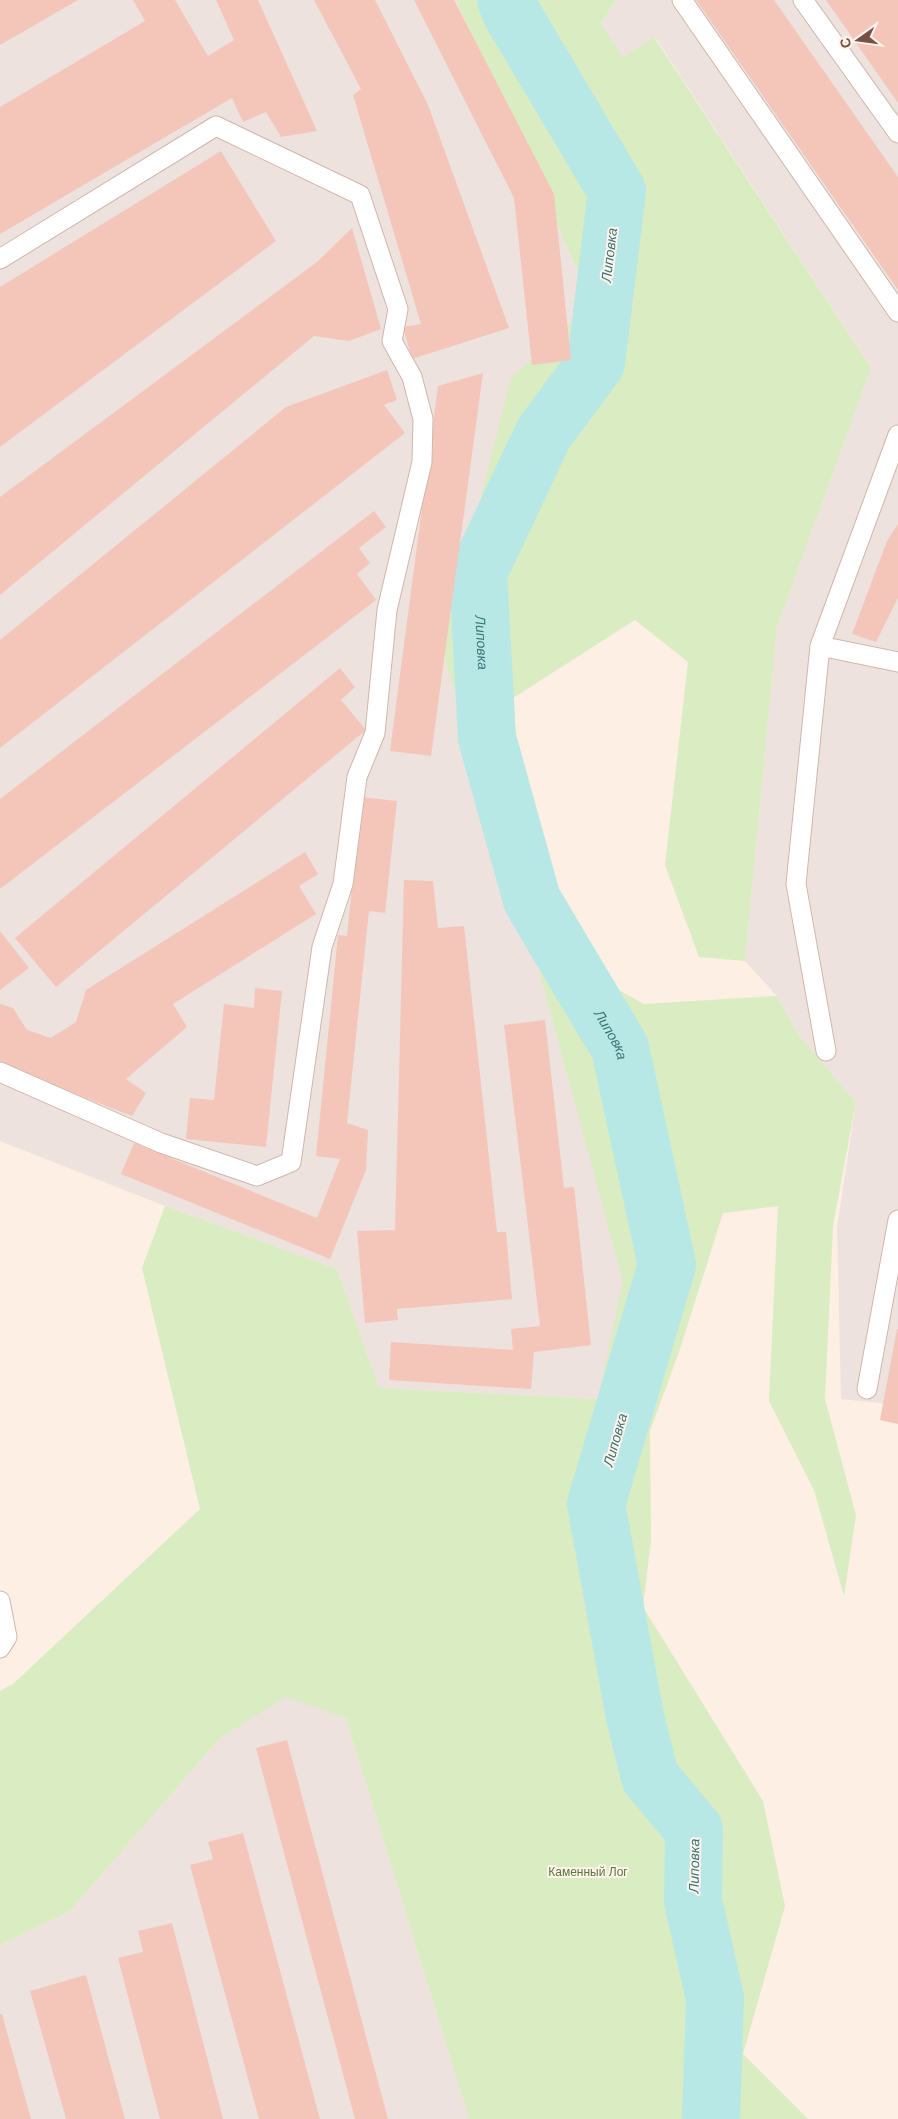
<svg xmlns="http://www.w3.org/2000/svg" width="898" height="2119" font-family="Helvetica,sans-serif">
  <style>
    .industrial { fill: #ede2de }
    .green { fill: #daecc1 }
    .lines { fill: none; stroke-linecap: round; stroke-linejoin: round }
    .river { stroke: #b7e8e6; stroke-width: 58 }
    .building { fill: #f4c6ba }
    .lane-casing { stroke: #d1b6ac; stroke-width: 21 }
    .lane { stroke: #fff; stroke-width: 19 }
    .labels { text-anchor: middle; dominant-baseline: central; stroke-width: 4; stroke-linejoin: round; paint-order: stroke }
    .park-label { font-size: 12px; fill: #58783c; stroke: #fff3eb }
    .water-label { font-size: 14px; font-style: italic; fill: #387675; stroke: #fff3eb }
  </style>
  <rect width="100%" height="100%" fill="#fdefe3"/>
  <path class="industrial" d="M0 0H456L592 303 511 379 442 649 524 916 624 1281 598 1399 379 1388 337 1269 165 1206 0 1141Z
    M616 0H898V1405L841 1399 837 1227 856 1102 799 1036 777 996 745 961 777 627 871 368 655 37 623 59 601 23Z
    M286 1696 346 1718 469 2119H0V1945L70 1911 222 1736Z"/>
  <path class="green" d="M456 0H616L601 23 623 58 654 37 871 368 777 627 745 961 699 957 665 865 688 662 635 620 466 728 442 649 511 378 592 303Z
    M531 941 644 1004 777 996 799 1036 856 1102 833 1226 825 1399 856 1515 844 1596 814 1490 769 1401 778 1206 723 1213 680 1349 650 1431 651 1540 643 1607 763 1801 785 1906 743 2054 808 2119H469L346 1718 286 1697 221 1737 70 1911 0 1945V1691L13 1684 200 1509 142 1268 165 1206 337 1269 379 1388 598 1399 623 1281Z"/>
  <g class="lines">
    <path class="river" id="s1" d="M506 0 512 14 617 191 596 363 544 433 478 573 487 738 532 900 620 1048 667 1265 596 1504 635 1717 650 1777 694 1830 693 1901 715 1998 711 2119"/>
  </g>
  <path class="building" d="M0 0H78L0 45Z
    M133 0H175L208 56 234 40 216 0H258L317 131 281 137 266 112 243 122 232 98 0 234V107L145 21Z
    M314 0H375L428 105 509 328 412 359 403 327 421 324 353 95 361 89Z
    M414 0H454L554 194 571 360 532 365 514 198Z
    M696 0H774L898 177V290Z
    M826 0H898V103Z
    M221 151 276 241 0 447V287Z
    M352 228 381 329 349 341 314 336 0 595V497L317 262Z
    M387 370 397 400 384 405 405 433 0 748V640L286 407Z
    M483 373 431 756 390 751 438 386Z
    M374 511 386 527 359 548 370 563 357 574 376 600 0 889V799Z
    M898 524V598L876 642 852 634 887 541Z
    M340 668 355 687 341 700 366 730 56 987 15 938Z
    M361 797 397 801 385 913 369 911 347 1123 368 1130 366 1170 330 1259 121 1174 134 1143 317 1218 340 1159 316 1156 338 935 347 936Z
    M305 852 318 874 299 886 316 914 173 1004 187 1027 126 1079 146 1093 132 1116 0 1065V1004L13 1008 27 1030 51 1038 76 1022 86 990Z
    M404 880 433 881 438 928 464 926 497 1232H506L512 1299 397 1309 398 1320 365 1323 357 1231 395 1230Z
    M0 931 29 968 0 990Z
    M255 988 282 991 266 1147 186 1139 190 1098 214 1100 224 1004 254 1008Z
    M545 1020 564 1188 574 1187 591 1345 534 1352 531 1389 389 1380 391 1342 513 1350 511 1329 540 1326 504 1025Z
    M897 1329H898V1424L880 1420Z
    M287 1740 388 2119H355L256 1748Z
    M243 1833 320 2119H259L190 1865 213 1859 208 1842Z
    M172 1923 223 2119H160L118 1958 143 1952 138 1931Z
    M86 1975 125 2119H66L30 1991Z
    M0 2014H2L31 2119H0Z"/>
  <g class="lines">
    <defs>
      <path id="lane" d="M682 0 898 312
        M803 0 898 133
        M0 259 216 126 360 195 398 309 392 341 412 377 423 419 422 462 387 610 375 733 357 777 343 884 322 947 291 1162 257 1176 161 1143 0 1072
        M820 646 898 662
        M826 1051 796 884 820 646 898 435
        M867 1389 898 1220
        M0 1601 7 1637 0 1648"/>
    </defs>
    <use href="#lane" class="lane-casing"/>
    <use href="#lane" class="lane"/>
  </g>
  <g class="labels">
    <g class="park-label">
      <text x="588" y="1872">Каменный Лог</text>
    </g>
    <g class="water-label">
      <text transform="translate(609 255) rotate(-83)">Липовка</text>
      <text stroke="none"><textPath href="#s1" startOffset="706">Липовка</textPath></text>
      <text stroke="none"><textPath href="#s1" startOffset="1126">Липовка</textPath></text>
      <text transform="translate(615 1440) rotate(-74)">Липовка</text>
      <text transform="translate(694 1866) rotate(-89)">Липовка</text>
    </g>
  </g>
  <g transform="translate(858 40) rotate(256)" stroke="#fff3eb" stroke-width="4" paint-order="stroke">
  <path d="M0-4L9 19L0 12L-9 19Z" fill="#775048"/>
  <text y="-8" font-size="14" font-weight="bold" text-anchor="middle" fill="#775048">С</text>
  </g>
</svg>
